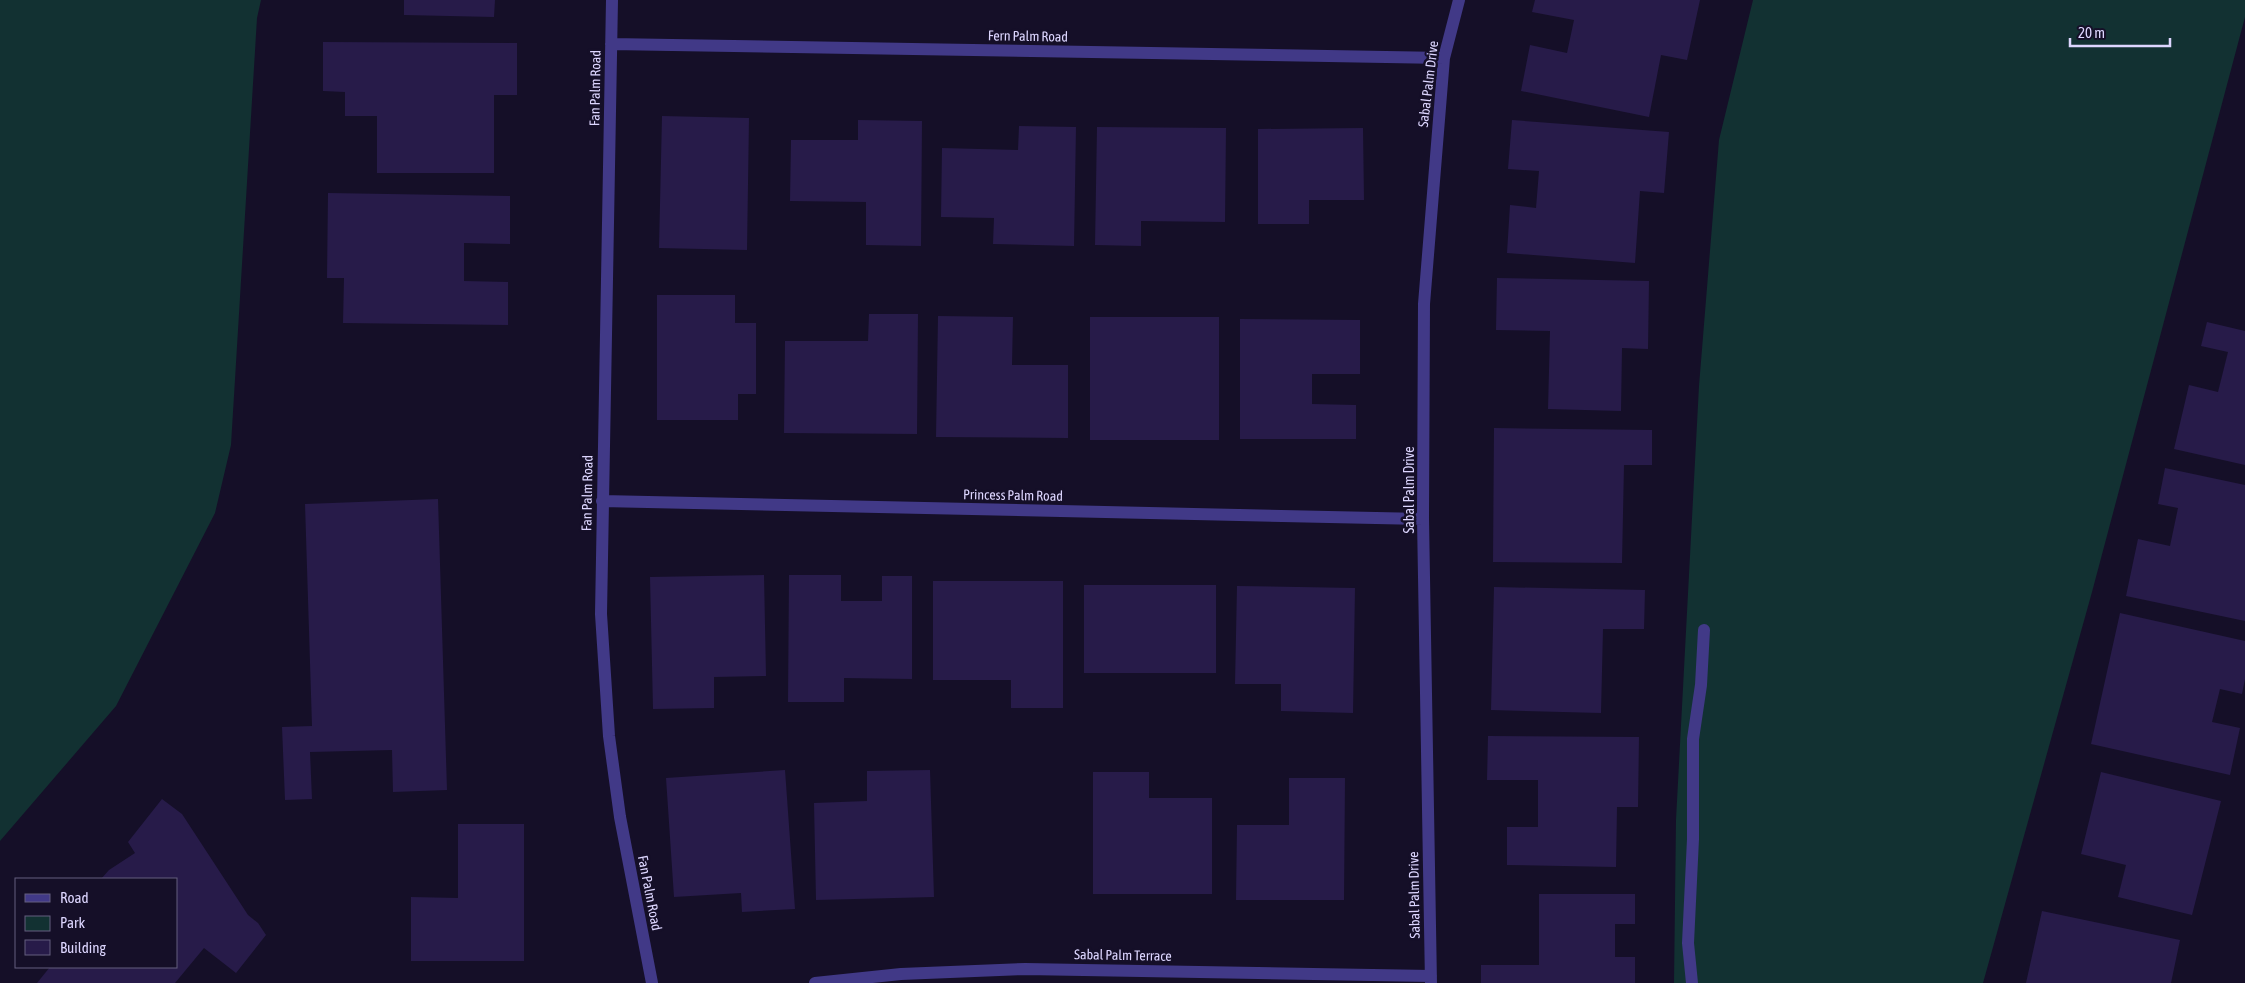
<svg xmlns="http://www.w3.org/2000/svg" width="2245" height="983" font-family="'Asap Condensed',sans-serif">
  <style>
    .green { fill: #123132 }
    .building { fill: #271b49 }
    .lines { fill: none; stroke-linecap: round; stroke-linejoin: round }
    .minor { stroke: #413987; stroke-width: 12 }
    .labels { text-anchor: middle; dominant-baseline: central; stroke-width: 5; stroke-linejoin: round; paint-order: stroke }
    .street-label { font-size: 14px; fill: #ddd6ff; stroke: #150f28 }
  </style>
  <rect width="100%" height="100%" fill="#150f28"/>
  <path class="green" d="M0 0H261L257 18 231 445 215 513 116 706 0 841Z
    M1753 0H2245V17L2092 592 1983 983H1674L1676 820 1699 386 1719 140Z"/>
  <path class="building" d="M404 0H495L494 17 404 15Z
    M1535 0H1700L1687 60 1661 55 1649 117 1521 91 1530 45 1567 53 1574 20 1532 12Z
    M323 42 517 43V95H494V173H377V116H345V92L323 91Z
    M662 116 749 118 747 250 659 248Z
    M858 120 922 121 921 246 866 245V202L790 201 791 140H858Z
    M1512 120 1669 132 1664 193 1640 191 1635 263 1507 253 1510 205 1536 208 1539 171 1508 169Z
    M1019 126 1076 127 1074 246 993 244 994 218 941 217 942 148 1018 150Z
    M1097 127 1226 128 1225 222 1141 221V246L1095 245Z
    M1363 128 1364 200H1309V224H1258V129Z
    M328 193 510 196V244L464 243V281L508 282V325L343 323 344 278H327Z
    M1497 278 1649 281 1648 349 1622 348 1621 411 1548 409 1550 331 1496 330Z
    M657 295H735V323H756V394H738V420H657Z
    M869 314H918L917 434 784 433 785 341H868Z
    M938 316 1013 317 1012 365H1068V438L936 437Z
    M1090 317H1219V440H1090Z
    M1240 319 1360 320V374H1312V404L1356 405V439H1240Z
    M2207 322 2245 331V465L2174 449 2189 385 2218 392 2228 352 2201 346Z
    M1494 428 1652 430V465H1624L1622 563 1493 562Z
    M2165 468 2245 485V621L2126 596 2138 539 2170 546 2178 508 2158 504Z
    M438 499 447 790 393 792 392 750 310 752 312 799 285 800 282 727 312 726 305 504Z
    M764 575 766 676 714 677V708L653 709 650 577Z
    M789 575H841V601H882V576H912V679L844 678V702H788Z
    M933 581H1063V708H1011V680H933Z
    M1084 585H1216V673H1084Z
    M1237 586 1355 588 1353 713 1281 711V684H1235Z
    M1494 587 1645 590 1644 629H1603L1601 713 1491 710Z
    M2120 613 2245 641V679L2242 694 2220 689 2212 722 2240 728 2230 775 2091 744Z
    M1488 736 1639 737 1638 807H1617L1616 867 1507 865V827H1538V780H1487Z
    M785 770 795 909 742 912 741 893 674 897 666 778Z
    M930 770 934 897 816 900 814 803 867 801V771Z
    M1093 772H1149V798H1212V894H1093Z
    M2101 772 2221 801 2192 915 2118 897 2126 865 2081 854Z
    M1289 778H1345L1344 900H1236L1237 825H1289Z
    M162 799 182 814 248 915 258 923 266 935 236 973 204 948 175 983H37L50 967H176V879H101L109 870 135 853 128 842Z
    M458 824H524V961H411V897L458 898Z
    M1539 894H1635V924H1615V957H1635V983H1481V965H1539Z
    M2042 911 2180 940 2171 983H2026Z"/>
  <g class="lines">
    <path class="minor" d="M612 0 601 614 609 736 620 817 652 983
      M611 44 1444 58
      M602 501 1423 519
      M815 983 901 974 1025 969 1431 976
      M1431 983 1423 519 1424 304 1444 58 1459 0
      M1692 983 1688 943 1693 839V739L1701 685 1704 630"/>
  </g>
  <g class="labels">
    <g class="street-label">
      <text transform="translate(1028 36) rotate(1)">Fern Palm Road</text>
      <text transform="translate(1428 84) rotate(-83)">Sabal Palm Drive</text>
      <text transform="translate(595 88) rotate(-89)">Fan Palm Road</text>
      <text transform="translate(1409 490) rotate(-90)">Sabal Palm Drive</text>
      <text transform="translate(587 493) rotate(-89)">Fan Palm Road</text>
      <text transform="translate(1013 495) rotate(1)">Princess Palm Road</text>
      <text transform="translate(650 893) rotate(79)">Fan Palm Road</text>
      <text transform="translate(1414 895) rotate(-91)">Sabal Palm Drive</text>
      <text transform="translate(1123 955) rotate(1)">Sabal Palm Terrace</text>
    </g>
  </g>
  <rect x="15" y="878" width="162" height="90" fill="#150f28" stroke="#655f7e"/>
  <rect x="25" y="894" width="25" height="8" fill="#413987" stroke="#655f7e"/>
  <text x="60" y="903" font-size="15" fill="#ddd6ff">Road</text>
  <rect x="25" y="916" width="25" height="15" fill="#123132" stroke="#655f7e"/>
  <text x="60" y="928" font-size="15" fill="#ddd6ff">Park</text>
  <rect x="25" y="940" width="25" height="15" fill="#271b49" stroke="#655f7e"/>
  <text x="60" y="953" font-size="15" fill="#ddd6ff">Building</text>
  <path d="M2070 38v8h100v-8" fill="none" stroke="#ddd6ff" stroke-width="2.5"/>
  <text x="2078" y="38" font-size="15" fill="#ddd6ff" stroke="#150f28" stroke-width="4" paint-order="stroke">20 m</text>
</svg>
